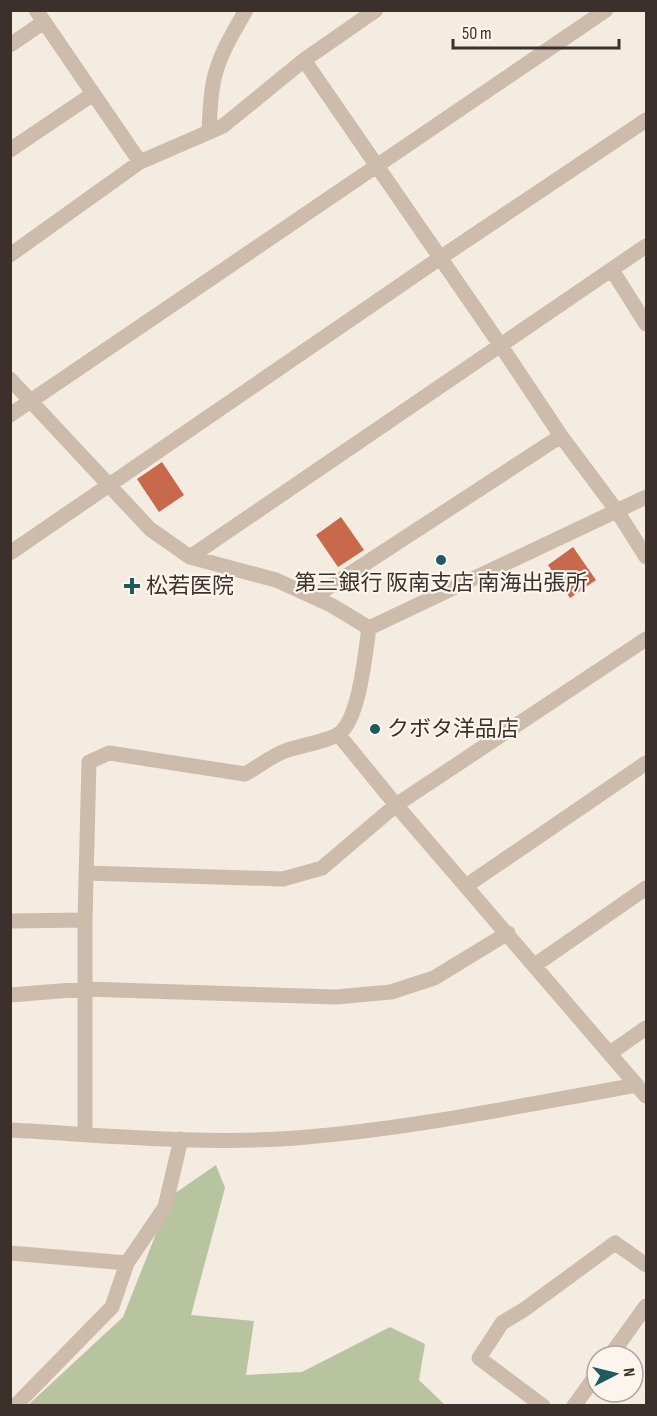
<svg xmlns="http://www.w3.org/2000/svg" width="657" height="1416" font-family="'Sofia Sans Condensed','Noto Sans JP',sans-serif">
  <style>
    .green { fill: #b8c4a0 }
    .building { fill: #c8694b }
    .lines { fill: none; stroke-linecap: round; stroke-linejoin: round }
    .minor { stroke: #cdbbac; stroke-width: 15 }
    .poi-dot { fill: #1f5a5e; stroke: #fbf5ee; stroke-width: 2 }
    .labels { text-anchor: middle; dominant-baseline: central; stroke-width: 4.5; stroke-linejoin: round; paint-order: stroke }
    .poi-label { font-size: 22px; fill: #3b302b; stroke: #fbf5ee; text-anchor: start }
  </style>
  <rect width="100%" height="100%" fill="#f4ebe1"/>
  <path class="green" d="M216 1165 225 1188 191 1315 254 1321 246 1375 302 1372 390 1327 425 1344 419 1380 445 1405 27 1406 123 1317 171 1196Z"/>
  <path class="building" d="M162 462 184 495 159 512 137 479Z
    M341 517 364 550 338 567 316 535Z
    M573 547 596 580 570 598 548 565Z"/>
  <g class="lines">
    <path class="minor" d="M36 10 140 162
      M10 45 44 22
      M304 60 501 346 561 436 617 511 646 557
      M209 132C210 113 210 93 215 75 221 52 234 31 246 10
      M10 150 93 94
      M10 255 140 162 223 126 304 60 376 10
      M612 270 646 324
      M10 379 150 529 190 557 276 580 331 605 369 628
      M10 415 606 10
      M10 553 440 258 646 120
      M190 557 646 246
      M314 597 561 436
      M369 628 646 497
      M338 734 396 805 646 1096
      M86 873 283 879 322 868 396 805 646 639
      M466 886 646 763
      M10 921 85 920
      M535 965 646 888
      M10 995 85 989 336 997 391 992 434 978 508 933
      M610 1053 646 1028
      M10 1130C105 1135 201 1145 296 1138 411 1129 524 1105 637 1085
      M85 1134V920L89 762 109 753 245 774C258 767 271 756 285 751 298 746 329 741 339 734 360 718 365 653 369 628
      M10 1253 127 1263
      M610 1356 646 1306
      M15 1406 112 1307 127 1263 165 1207 181 1139
      M543 1406 479 1358 502 1323 525 1309 615 1243 646 1265
      M574 1406 597 1374"/>
  </g>
  <g class="poi-dot">
    <circle cx="441" cy="560" r="6"/>
    <path d="M129 577h6v6h6v6h-6v6h-6v-6h-6v-6h6z"/>
    <circle cx="375" cy="729" r="6"/>
  </g>
  <g class="labels">
    <g class="poi-label">
      <text x="441" y="583" text-anchor="middle">第三銀行 阪南支店 南海出張所</text>
      <text x="146" y="586">松若医院</text>
      <text x="387" y="729">クボタ洋品店</text>
    </g>
  </g>
  <rect width="657" height="1416" fill="none" stroke="#3b302b" stroke-width="24"/>
  <g transform="translate(615 1374) rotate(83)"><circle r="28" fill="#fbf5ee" stroke="#aea6a0" stroke-width="1.5"/>
  <path d="M0-4.5L10 22L0 15L-10 22Z" fill="#1f5a5e"/>
  <text y="-9" font-size="16" font-weight="bold" text-anchor="middle" fill="#3b302b">N</text>
  </g>
  <path d="M453 39v9h166v-9" fill="none" stroke="#3b302b" stroke-width="3"/>
  <text x="462" y="39" font-size="18" fill="#3b302b" stroke="#fbf5ee" stroke-width="4.5" paint-order="stroke">50 m</text>
</svg>
